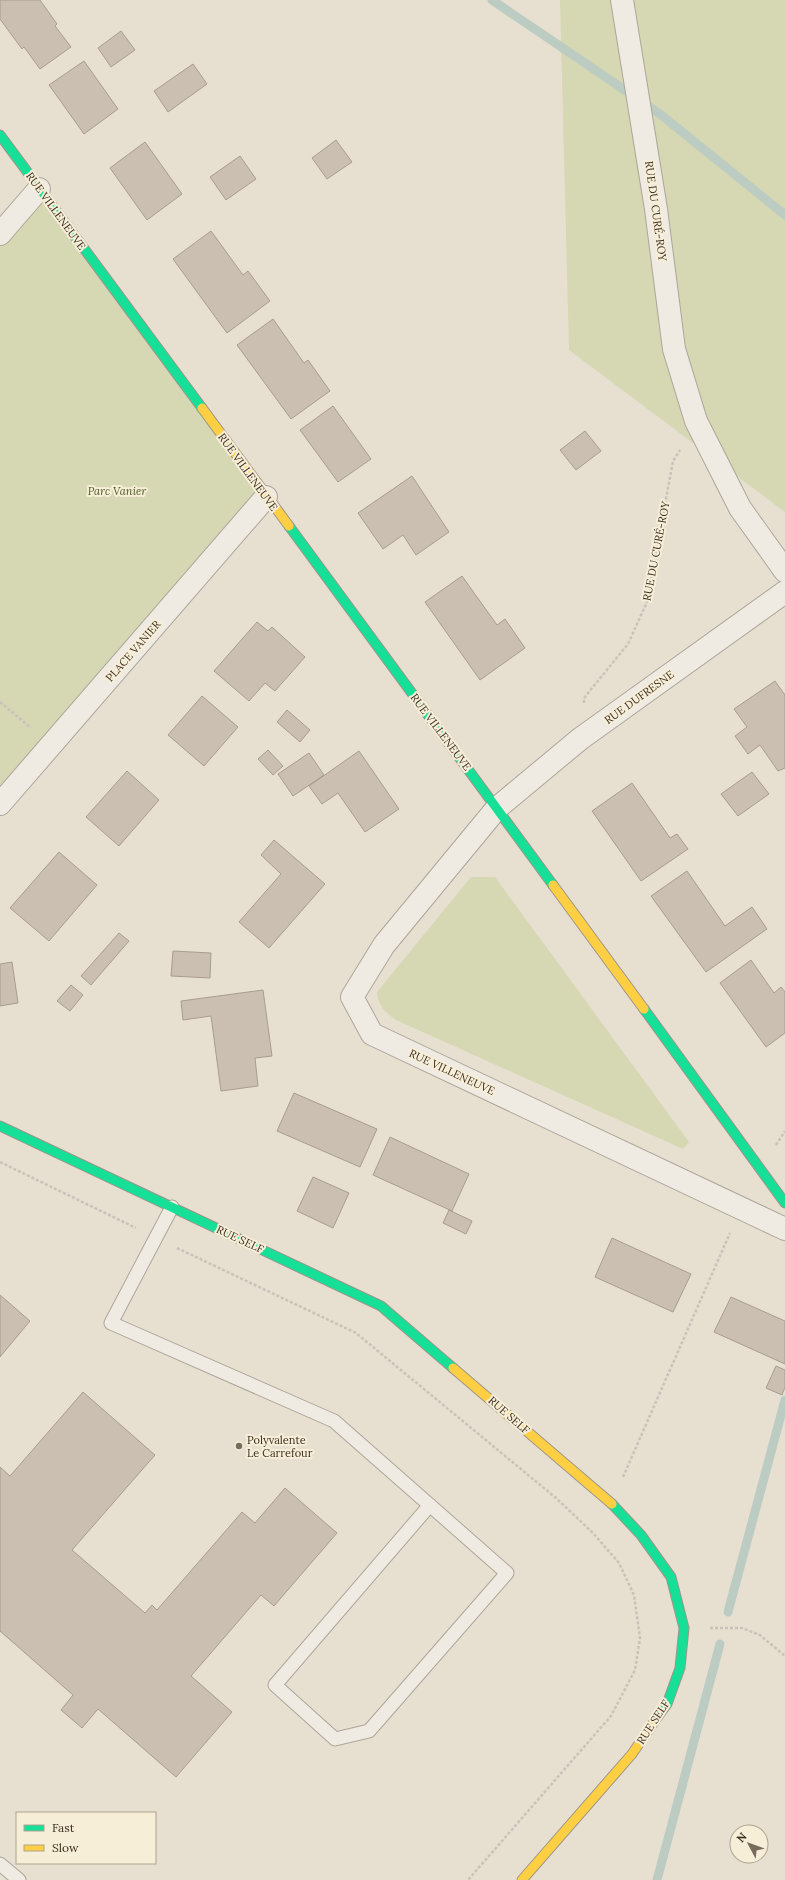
<svg xmlns="http://www.w3.org/2000/svg" width="785" height="1880" font-family="Lora,serif">
  <style>
    .green { fill: #d6d7b3 }
    .lines { fill: none; stroke-linecap: round; stroke-linejoin: round }
    .stream { stroke: #bcccc2; stroke-width: 9 }
    .building { fill: #cbbfb2; stroke: #a89c90 }
    .lane-casing { stroke: #ada599; stroke-width: 15 }
    .street-casing { stroke: #ada599; stroke-width: 24 }
    .fast-casing { stroke: #9c958a; stroke-width: 11 }
    .slow-casing { stroke: #9c958a; stroke-width: 11 }
    .path { stroke: #c8c2b9; stroke-width: 2.5; stroke-dasharray: 3 2; stroke-linecap: butt }
    .lane { stroke: #efebe3; stroke-width: 13 }
    .street { stroke: #efebe3; stroke-width: 22 }
    .fast { stroke: #16e098; stroke-width: 9 }
    .slow { stroke: #ffcf43; stroke-width: 9 }
    .poi-dot { fill: #786c5e; stroke: #f7eed8; stroke-width: 1.5 }
    .labels { text-anchor: middle; dominant-baseline: central; stroke-width: 4; stroke-linejoin: round; paint-order: stroke }
    .street-label { font-size: 11px; fill: #3d2e20; stroke: #f7eed8 }
    .park-label { font-size: 11px; font-style: italic; fill: #4d5a26; stroke: #f7eed8 }
    .poi-label { font-size: 11px; fill: #3d2e20; stroke: #f7eed8; text-anchor: start }
  </style>
  <rect width="100%" height="100%" fill="#e7e0d1"/>
  <path class="green" d="M560 0H785V512L569 350Z
    M39 189 266 497 0 804V234Z
    M471 877H495L689 1142 683 1149 396 1020C385 1012 378 1006 377 992Z"/>
  <g class="lines">
    <path class="stream" d="M492 0 660 114 785 215
      M728 1612 785 1400
      M657 1880 720 1644"/>
  </g>
  <path class="building" d="M0 0H40L57 24 55 26 71 47 40 69 24 47 22 49 0 19Z
    M121 31 135 50 111 67 98 48Z
    M84 61 118 109 84 134 49 85Z
    M193 64 207 84 168 112 154 91Z
    M336 140 352 162 327 179 312 158Z
    M145 142 182 194 147 220 110 168Z
    M240 156 256 179 226 200 210 177Z
    M211 231 243 275 248 271 270 301 227 333 173 259Z
    M273 319 304 363 308 360 330 391 291 419 237 345Z
    M333 406 371 459 338 482 300 430Z
    M585 431 601 451 576 470 560 450Z
    M412 476 449 532 416 555 403 535 383 549 358 513Z
    M462 576 497 625 505 619 525 648 480 680 425 602Z
    M257 622 268 631 272 627 305 657 275 691 265 683 249 701 214 671Z
    M775 681 785 695V768L778 771 760 745 748 754 735 736 747 727 734 709Z
    M202 696 238 727 204 766 168 735Z
    M287 710 310 730 300 742 277 722Z
    M268 750 283 766 273 775 258 759Z
    M359 751 399 809 365 832 338 793 322 804 309 786Z
    M309 753 324 775 293 796 278 774Z
    M127 771 159 800 119 846 86 817Z
    M752 772 769 794 738 816 721 794Z
    M632 783 670 838 677 834 688 849 641 881 592 811Z
    M274 840 325 884 269 948 239 922 281 874 261 855Z
    M59 852 97 885 49 941 10 908Z
    M687 871 725 926 752 907 767 929 706 972 651 896Z
    M119 933 129 941 91 985 81 976Z
    M173 951 211 953 210 978 171 976Z
    M751 960 774 993 781 987 785 992V1033L766 1047 720 983Z
    M12 962 18 1003 0 1006V964Z
    M71 985 83 995 70 1011 57 1001Z
    M263 990 272 1056 255 1058 258 1086 221 1091 211 1016 183 1020 181 1001Z
    M294 1093 377 1129 360 1167 277 1131Z
    M390 1137 469 1174 452 1211 373 1175Z
    M313 1177 349 1193 333 1228 297 1211Z
    M449 1210 472 1221 466 1234 443 1223Z
    M612 1238 691 1274 673 1312 595 1277Z
    M0 1295 30 1321 0 1357Z
    M731 1297 785 1321V1364L714 1332Z
    M776 1366 785 1370V1387L782 1395 766 1388Z
    M83 1392 155 1455 72 1550 145 1613 152 1605 157 1610 242 1512 255 1523 285 1488 337 1533 274 1606 261 1595 191 1676 232 1712 176 1777 98 1709 82 1728 61 1710 73 1695 0 1631V1467L10 1476Z"/>
  <g class="lines">
    <defs>
      <path id="lane" d="M172 1207 111 1323 334 1421 507 1573 369 1731 335 1739 275 1685 430 1505
        M0 1864 19 1880"/>
      <path id="street" d="M622 0 656 209 674 349 696 421 740 508 785 571
        M0 234 39 189
        M785 592 580 739 497 808 384 945 352 997 372 1034 785 1229
        M0 804 266 497"/>
      <path id="fast" d="M0 135 202 408
        M289 526 553 885
        M644 1009 785 1203
        M0 1126 381 1306 453 1368
        M612 1504 641 1535 671 1577 684 1628 680 1668 667 1704 658 1716"/>
      <path id="slow" d="M202 408 289 526
        M553 885 644 1009
        M453 1368 612 1504
        M522 1880 632 1754 658 1716"/>
    </defs>
    <use href="#lane" class="lane-casing"/>
    <use href="#street" class="street-casing"/>
    <use href="#fast" class="fast-casing"/>
    <use href="#slow" class="slow-casing"/>
    <path class="path" d="M0 702 31 728
      M584 703V698L628 644 647 602 673 461 680 450
      M776 1145 785 1131
      M0 1162 136 1228
      M177 1248 356 1333 556 1498 593 1533 619 1563 634 1595 640 1638 635 1670 611 1716 468 1880
      M623 1477 730 1233
      M710 1628H742L760 1635 785 1656"/>
    <use href="#lane" class="lane"/>
    <use href="#street" class="street"/>
    <use href="#fast" class="fast"/>
    <use href="#slow" class="slow"/>
  </g>
  <circle class="poi-dot" cx="239" cy="1446" r="4"/>
  <g class="labels">
    <g class="street-label">
      <text transform="translate(56 211) rotate(54)">RUE VILLENEUVE</text>
      <text transform="translate(656 211) rotate(82)">RUE DU CURÉ-ROY</text>
      <text transform="translate(248 472) rotate(54)">RUE VILLENEUVE</text>
      <text transform="translate(656 551) rotate(-79)">RUE DU CURÉ-ROY</text>
      <text transform="translate(133 651) rotate(-49)">PLACE VANIER</text>
      <text transform="translate(639 697) rotate(-36)">RUE DUFRESNE</text>
      <text transform="translate(441 732) rotate(53)">RUE VILLENEUVE</text>
      <text transform="translate(452 1072) rotate(25)">RUE VILLENEUVE</text>
      <text transform="translate(240 1239) rotate(25)">RUE SELF</text>
      <text transform="translate(509 1415) rotate(41)">RUE SELF</text>
      <text transform="translate(653 1722) rotate(-57)">RUE SELF</text>
    </g>
    <g class="park-label">
      <text x="117" y="491">Parc Vanier</text>
    </g>
    <g class="poi-label">
      <text x="247" y="1440">Polyvalente<tspan x="247" dy="13">Le Carrefour</tspan></text>
    </g>
  </g>
  <rect x="16" y="1812" width="140" height="52" fill="#f7eed8" stroke="#ada18e"/>
  <rect x="24" y="1825" width="20" height="6" fill="#16e098" stroke="#ada18e"/>
  <text x="52" y="1832" font-size="12" fill="#3d2e20">Fast</text>
  <rect x="24" y="1845" width="20" height="6" fill="#ffcf43" stroke="#ada18e"/>
  <text x="52" y="1852" font-size="12" fill="#3d2e20">Slow</text>
  <g transform="translate(749 1844) rotate(311)"><circle r="19" fill="#f7eed8" stroke="#ada18e"/>
  <path d="M0-3L7 15L0 10L-7 15Z" fill="#786c5e"/>
  <text y="-6" font-size="11" font-weight="bold" text-anchor="middle" fill="#3d2e20">N</text>
  </g>
</svg>
